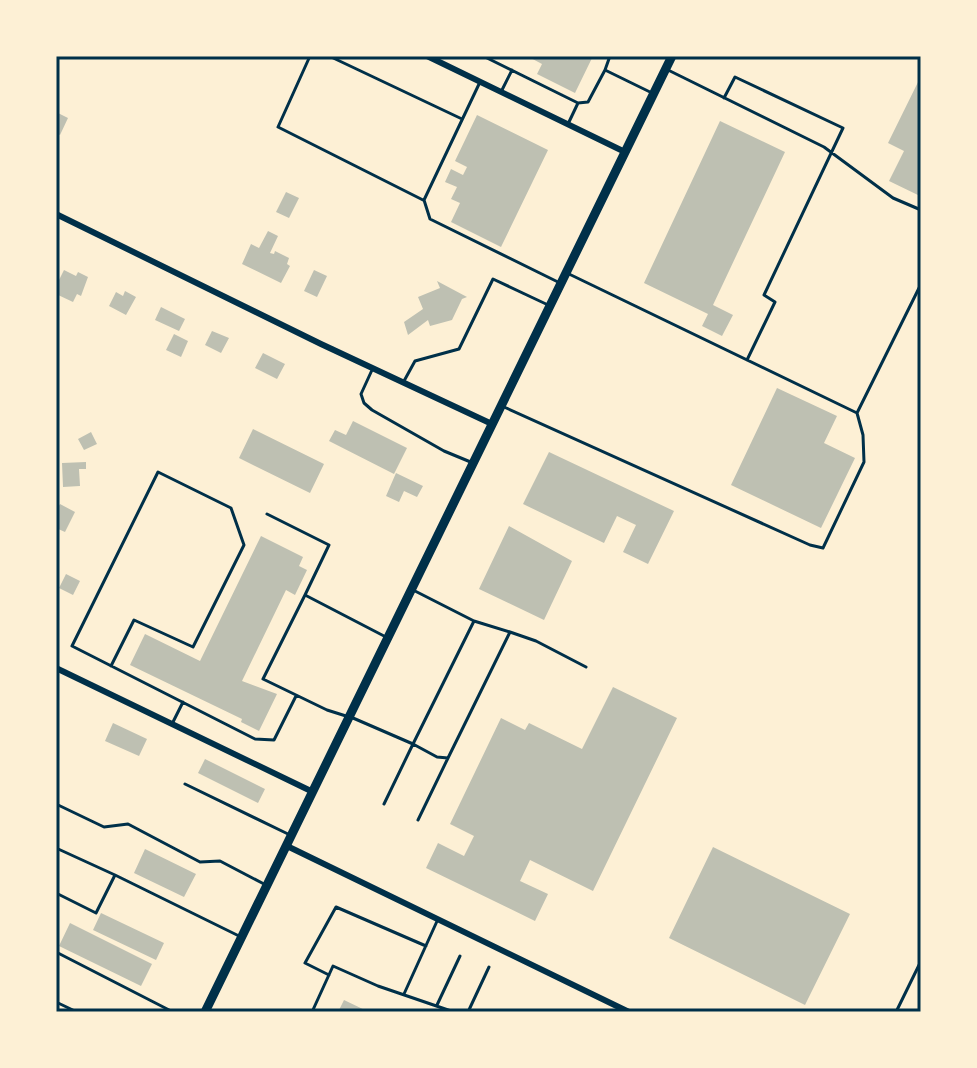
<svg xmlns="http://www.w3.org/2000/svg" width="977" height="1068" font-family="Rubik,sans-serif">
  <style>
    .building { fill: #bec0b2 }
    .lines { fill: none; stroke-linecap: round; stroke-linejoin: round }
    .service { stroke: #003049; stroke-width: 3 }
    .minor { stroke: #003049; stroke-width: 6 }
    .secondary { stroke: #003049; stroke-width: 9 }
    .neatline { fill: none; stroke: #003049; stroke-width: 3 }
  </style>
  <rect width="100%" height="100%" fill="#fdf0d5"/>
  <path class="building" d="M527 56H593L575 93 537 74 542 64Z
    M921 76V193L920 196 889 181 904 151 888 143Z
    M58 113 68 118 60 135 56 133Z
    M477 115 548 150 501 247 451 222 460 203 451 199 457 187 445 182 451 169 463 175 467 167 455 161Z
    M720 121 785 152 713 305 733 315 722 336 702 326 708 314 644 283Z
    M286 192 299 198 289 218 276 212Z
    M268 231 278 236 270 253 274 254 275 251 289 258 287 264 290 266 281 283 242 264 251 244 259 248Z
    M64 270 76 276 78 272 88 277 81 296 77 294 73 302 56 294V286Z
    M314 270 327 276 317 297 304 291Z
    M437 281 467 297 462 299 452 320 430 326 428 320 408 335 404 322 423 309 418 297 440 288Z
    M125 291 136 297 126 315 109 306 116 292 123 296Z
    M161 307 185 319 179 331 155 320Z
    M212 331 229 338 221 353 205 345Z
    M174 334 188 341 181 357 166 350Z
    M263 353 285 364 277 379 255 368Z
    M777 388 837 416 824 443 855 458 821 528 731 485Z
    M353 421 407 448 394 474 329 441 335 430 346 435Z
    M253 429 324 464 310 493 239 458Z
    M91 432 97 444 84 450 78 439Z
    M549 452 674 511 648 564 623 552 636 525 617 516 604 543 523 504Z
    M86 462V469H79L80 486 63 487 62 463Z
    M396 473 423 486 417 497 404 491 399 502 386 496Z
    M60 504 75 512 65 532 56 528V511Z
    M509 526 572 561 544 620 479 589Z
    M261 536 303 557 299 566 307 570 295 595 286 590 242 681 277 694 259 731 241 722 242 719 130 665 145 634 200 661Z
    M66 574 80 581 73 595 59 588Z
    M613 687 677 718 593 891 530 860 520 881 548 894 535 921 426 868 438 843 464 856 474 836 450 824 501 718 525 730 529 723 582 749Z
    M113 723 147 739 139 756 105 741Z
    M205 759 265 789 258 803 198 773Z
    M713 847 850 914 805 1005 669 938Z
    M145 849 196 874 184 897 134 873Z
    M101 913 164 943 156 960 93 930Z
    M70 923 152 964 141 986 59 946Z
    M344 1000 369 1012H338Z"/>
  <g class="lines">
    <path class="service" d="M310 56 278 127 423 200
      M329 56 462 119
      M483 56 578 103 588 102 605 70
      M610 56 605 70 650 92
      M666 69 824 147 893 198 921 210
      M480 82 424 200 430 219 560 283
      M501 92 512 70
      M724 98 735 77 843 128 764 295 775 302 747 360
      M568 124 578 103
      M569 274 857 413
      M372 370 361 394 364 403 372 410 444 451 473 463
      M404 381 415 361 459 349 493 279 546 304
      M504 407 810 545 823 548 864 462 863 435 857 413 921 284
      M267 514 329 545 305 595 384 636
      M305 595 263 679 327 710 346 716
      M510 632 536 641 586 667
      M111 666 134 620 193 647 244 545 231 508 158 472 72 646 255 739 274 740 296 696
      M353 718 413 744 474 621 415 591
      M172 724 183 702
      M185 784 288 834
      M56 804 104 827 128 824 200 862 220 861 264 884
      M384 804 413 744 437 757 448 758 510 632 474 621
      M418 820 448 758
      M56 848 115 875
      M56 893 96 913 115 875 239 936
      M56 952 173 1012
      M329 975 305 963 336 907 426 946
      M404 994 438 919
      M56 1002 77 1012
      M437 1005 460 956
      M312 1012 333 966 378 986 454 1012
      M468 1012 489 967
      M896 1012 921 961"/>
    <path class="minor" d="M427 56 625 152
      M56 214 321 344 492 424
      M56 668 313 792
      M287 846 629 1012"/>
    <path class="secondary" d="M205 1012 672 56"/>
  </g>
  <rect width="977" height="1068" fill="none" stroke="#fdf0d5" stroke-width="116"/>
  <rect x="58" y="58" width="861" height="952" class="neatline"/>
</svg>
